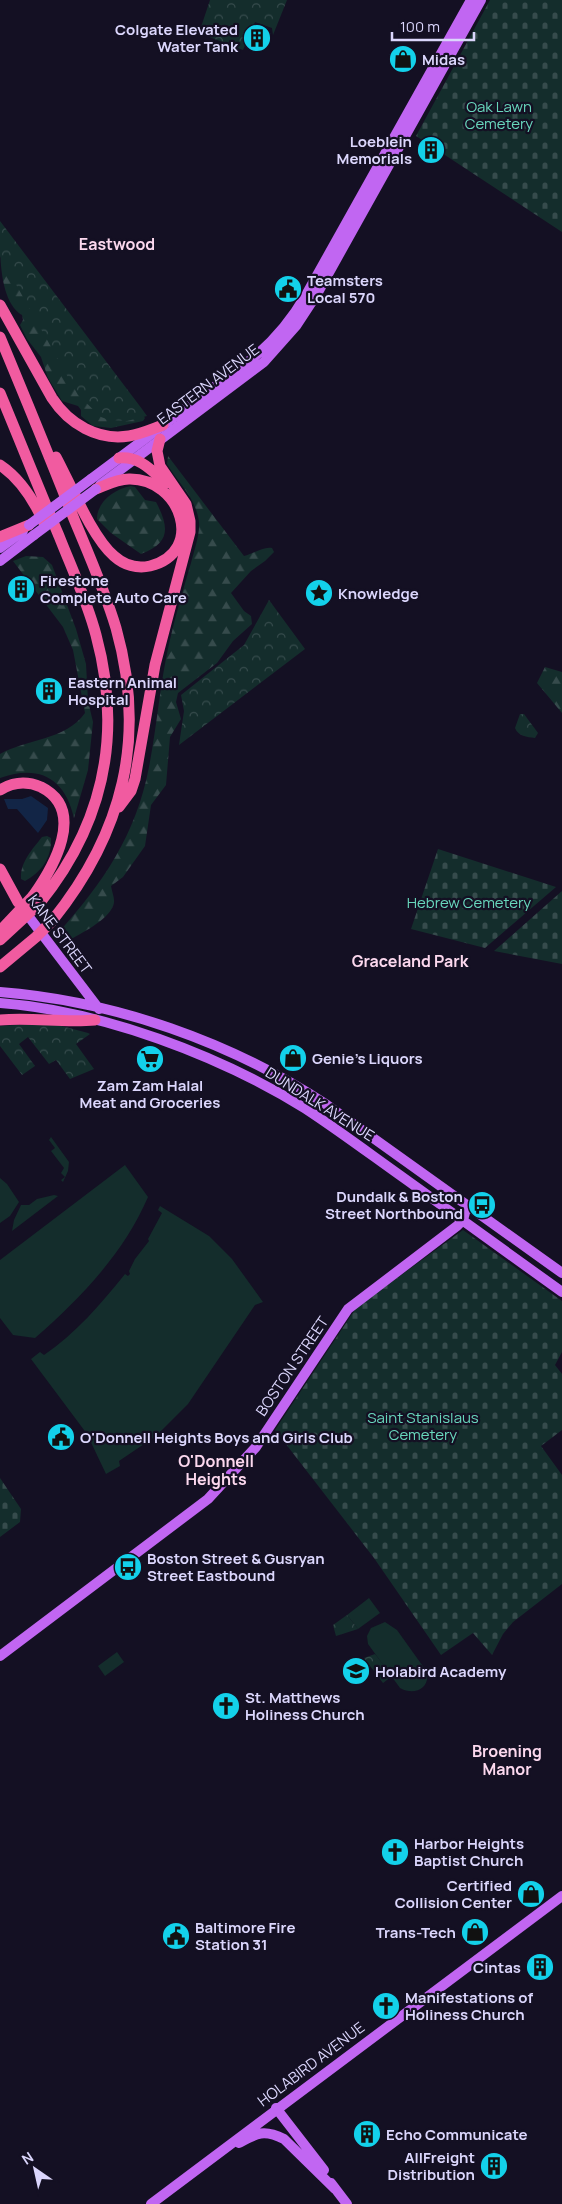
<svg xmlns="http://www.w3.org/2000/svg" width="562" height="2204" font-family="Manrope,sans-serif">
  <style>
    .green { fill: #142d2c }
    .forest { fill: url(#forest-firs) }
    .cemetery { fill: url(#cemetery-stones) }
    .park { fill: url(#park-crowns) }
    .water { fill: #122546 }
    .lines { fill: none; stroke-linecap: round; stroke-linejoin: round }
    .major { stroke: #c166f2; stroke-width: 10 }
    .highway { stroke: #f15ba0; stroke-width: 11 }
    .major-bridge { stroke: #c166f2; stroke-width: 10 }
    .highway-bridge { stroke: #f15ba0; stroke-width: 11 }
    .labels { text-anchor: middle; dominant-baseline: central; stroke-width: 4.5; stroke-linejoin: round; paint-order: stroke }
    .poi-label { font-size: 15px; font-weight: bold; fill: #dbd6fc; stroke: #141023; text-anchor: start }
    .park-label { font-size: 15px; fill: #68d6bc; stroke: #141023 }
    .street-label { font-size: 15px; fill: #dbd6fc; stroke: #141023 }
    .neighbourhood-label { font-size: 16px; font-weight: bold; fill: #fcd8ee; stroke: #141023 }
  </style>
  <defs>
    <pattern id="forest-firs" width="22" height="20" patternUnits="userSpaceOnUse" patternTransform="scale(1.25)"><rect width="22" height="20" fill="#142d2c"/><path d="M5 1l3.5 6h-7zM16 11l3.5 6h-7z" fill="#364b4c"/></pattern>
    <pattern id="cemetery-stones" width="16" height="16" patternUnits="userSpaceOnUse" patternTransform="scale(1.25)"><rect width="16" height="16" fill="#142d2c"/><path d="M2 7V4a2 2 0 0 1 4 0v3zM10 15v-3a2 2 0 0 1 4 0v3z" fill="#364b4c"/></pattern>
    <pattern id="park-crowns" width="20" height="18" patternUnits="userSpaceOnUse" patternTransform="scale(1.25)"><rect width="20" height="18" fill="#142d2c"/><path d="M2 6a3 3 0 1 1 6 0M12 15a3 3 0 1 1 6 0" fill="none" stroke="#364b4c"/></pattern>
  </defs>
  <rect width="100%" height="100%" fill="#141023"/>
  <path class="green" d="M51 1137 69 1162 68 1171 63 1182 61 1180 65 1177 61 1173 64 1168 51 1151 55 1148 49 1140Z
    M125 1165 148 1197C124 1253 80 1299 35 1338L13 1335 0 1318V1260Z
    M0 1178 7 1184 19 1202 10 1216 0 1223Z
    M54 1195 58 1196 12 1231 14 1220 21 1205H29L37 1199Z
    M160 1206 209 1236 232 1259 263 1302 255 1305 188 1404 156 1436 119 1461 120 1466 106 1474 87 1434 31 1359 40 1352 44 1355C75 1334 101 1304 125 1274L128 1276 130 1274 129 1271 135 1259 149 1241 148 1239 162 1213 158 1210Z
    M369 1598 380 1613 358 1629 347 1615Z
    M385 1622 397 1630 427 1672C430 1689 414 1696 400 1688L368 1644 367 1636 371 1628Z
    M117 1652 124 1662 105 1676 98 1666Z"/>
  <path class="forest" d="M0 234 145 418 143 421 111 428 93 426 81 416V410L78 406 62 401 48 378 41 357 27 339 20 325 23 320 22 315C0 302 0 258 0 234Z
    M168 456 244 556C253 554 264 546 272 548L274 552 265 561 251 571 231 593 244 611 251 616 252 624 233 641 217 663 178 693 176 702 181 719 170 737 166 785 151 805 145 846 123 877 111 886C112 893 116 900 113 906 108 920 80 934 68 941H63L58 933C103 883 136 835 149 767 157 726 160 684 169 644 175 617 183 590 191 563 194 551 200 535 199 522 196 498 179 484 167 464Z
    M131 486 135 487 145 500 156 502C169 527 171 543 141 554L111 533 97 519C97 502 114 489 131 486Z
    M26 556 43 557 52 565 76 629 86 664 88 701 93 722 88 770 74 818C65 778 39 764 0 778V754C27 739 66 740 85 713L73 650 63 627 13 561Z
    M545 667 562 672V713L537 683Z
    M47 836 51 838C52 857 42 872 25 881L21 879C20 862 32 850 42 837Z"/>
  <path class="cemetery" d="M490 0H562V232L416 136Z
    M438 849 556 887 485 948 411 929Z
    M562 891V964L494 951Z
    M463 1230 562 1301V1352L555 1365 562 1374V1430L541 1446 562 1475V1584L513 1622 503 1634 492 1655 473 1633 441 1655 374 1558 275 1430 356 1308Z
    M0 1478 21 1509 20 1522 0 1537Z"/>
  <path class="park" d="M210 0H287L273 35 272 28 255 22 243 50 199 33Z
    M0 221 142 409 147 416 127 421 109 420 101 417 78 395 0 256Z
    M269 600 305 649 179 745 184 711 181 695 244 645Z
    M520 714H524L538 733 535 738C527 737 518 736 515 728Z
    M33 1024 58 1025 88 1033 90 1034 76 1044 94 1069 70 1079 56 1060 49 1064 28 1037 19 1044 35 1066 22 1075 0 1046V1026Z
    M347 1615 358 1629 336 1636 333 1625Z
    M375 1654 392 1676 383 1683 364 1658Z"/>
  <path class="water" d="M31 796 48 808 47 820 38 833 17 809H8L4 799H22Z"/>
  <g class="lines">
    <path class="major" d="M91 479 253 358C275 340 292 319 306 295L471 0
      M100 485 264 362 296 326 317 294 481 0
      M0 548 23 531
      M0 561 34 535
      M23 909 99 1009
      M0 992C115 1001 231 1042 327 1105L562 1273
      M0 1003C102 1011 219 1055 306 1109 341 1132 374 1157 408 1181 460 1218 511 1255 562 1292
      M0 1656 208 1499 256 1447 348 1309 457 1226 463 1220 467 1205
      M276 2108 324 2170
      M239 2143C257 2133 264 2129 284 2139L335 2189
      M331 2183 347 2204
      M151 2204 562 1896"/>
    <path class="highway" d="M0 305 52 398C69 424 98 441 129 436 141 434 152 429 163 425
      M0 337C25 397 50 458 74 519 89 555 105 591 116 628 147 738 123 833 52 921
      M0 393C20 441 39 489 59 536 72 569 87 601 96 635 123 735 104 824 39 904
      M56 457C71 485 92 537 114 556 124 565 137 569 150 566 206 552 181 478 129 479 117 479 106 485 96 489
      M119 458C140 456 152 471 166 483
      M0 465C21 479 35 502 45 525
      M0 537 29 525
      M0 790C13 782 27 781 41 787 87 810 53 868 33 896
      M119 807 131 791 135 779 155 665 190 532V521L186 504 160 466 157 451 160 439
      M0 869 18 902
      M0 1020C32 1017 63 1023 95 1020"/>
    <path class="major-bridge" d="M29 525 91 479
      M34 535 96 489"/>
    <path class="highway-bridge" d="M0 931 33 896
      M0 940 39 904
      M0 967 36 937 52 921"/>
  </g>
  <defs>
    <symbol id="building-disc" viewBox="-11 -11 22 22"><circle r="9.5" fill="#13d1ea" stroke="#141023"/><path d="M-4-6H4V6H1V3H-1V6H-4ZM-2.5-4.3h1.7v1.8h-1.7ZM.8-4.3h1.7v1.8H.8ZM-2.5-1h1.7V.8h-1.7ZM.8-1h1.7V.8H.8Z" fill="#111"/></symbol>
    <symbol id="shop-disc" viewBox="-11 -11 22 22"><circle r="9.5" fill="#13d1ea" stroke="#141023"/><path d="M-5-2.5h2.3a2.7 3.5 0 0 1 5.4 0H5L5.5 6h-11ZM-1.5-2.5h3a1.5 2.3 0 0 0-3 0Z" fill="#111"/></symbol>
    <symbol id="civic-disc" viewBox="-11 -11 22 22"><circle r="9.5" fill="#13d1ea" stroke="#141023"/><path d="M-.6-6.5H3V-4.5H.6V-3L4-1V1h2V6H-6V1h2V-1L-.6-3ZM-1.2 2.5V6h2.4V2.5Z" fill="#111"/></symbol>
    <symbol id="sight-disc" viewBox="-11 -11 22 22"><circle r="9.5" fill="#13d1ea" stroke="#141023"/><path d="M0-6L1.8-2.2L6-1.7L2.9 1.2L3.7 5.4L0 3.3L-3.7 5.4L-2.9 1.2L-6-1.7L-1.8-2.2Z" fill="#111"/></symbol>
    <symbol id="supermarket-disc" viewBox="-11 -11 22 22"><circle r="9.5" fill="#13d1ea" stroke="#141023"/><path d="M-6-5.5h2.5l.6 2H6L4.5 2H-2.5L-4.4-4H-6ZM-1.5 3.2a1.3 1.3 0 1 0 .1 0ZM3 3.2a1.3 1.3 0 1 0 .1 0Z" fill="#111"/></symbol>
    <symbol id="bus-disc" viewBox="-11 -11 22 22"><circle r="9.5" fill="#13d1ea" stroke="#141023"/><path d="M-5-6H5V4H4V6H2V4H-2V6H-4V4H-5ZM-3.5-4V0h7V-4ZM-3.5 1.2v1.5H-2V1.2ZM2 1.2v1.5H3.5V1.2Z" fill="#111"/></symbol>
    <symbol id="school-disc" viewBox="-11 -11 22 22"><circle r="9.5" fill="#13d1ea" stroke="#141023"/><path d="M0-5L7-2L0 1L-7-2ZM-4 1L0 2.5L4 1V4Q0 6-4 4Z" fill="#111"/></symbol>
    <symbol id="church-disc" viewBox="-11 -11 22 22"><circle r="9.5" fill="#13d1ea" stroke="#141023"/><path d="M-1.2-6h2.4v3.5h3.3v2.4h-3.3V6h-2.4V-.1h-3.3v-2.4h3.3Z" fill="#111"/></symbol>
  </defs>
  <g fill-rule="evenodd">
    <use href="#building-disc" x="241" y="22" width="32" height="32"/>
    <use href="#shop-disc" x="387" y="43" width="32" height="32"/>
    <use href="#building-disc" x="415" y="134" width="32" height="32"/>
    <use href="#civic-disc" x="272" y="273" width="32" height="32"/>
    <use href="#building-disc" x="5" y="573" width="32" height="32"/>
    <use href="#sight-disc" x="303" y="577" width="32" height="32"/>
    <use href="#building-disc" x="33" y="675" width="32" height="32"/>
    <use href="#shop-disc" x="277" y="1042" width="32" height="32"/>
    <use href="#supermarket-disc" x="134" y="1043" width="32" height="32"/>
    <use href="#bus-disc" x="466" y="1189" width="32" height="32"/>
    <use href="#civic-disc" x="45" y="1421" width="32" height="32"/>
    <use href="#bus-disc" x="112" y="1551" width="32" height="32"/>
    <use href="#school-disc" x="340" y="1655" width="32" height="32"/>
    <use href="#church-disc" x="210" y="1690" width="32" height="32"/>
    <use href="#church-disc" x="379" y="1836" width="32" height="32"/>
    <use href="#shop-disc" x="515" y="1878" width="32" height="32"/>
    <use href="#shop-disc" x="459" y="1916" width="32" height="32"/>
    <use href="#civic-disc" x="160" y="1920" width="32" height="32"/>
    <use href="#building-disc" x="524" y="1951" width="32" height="32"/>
    <use href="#church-disc" x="370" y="1990" width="32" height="32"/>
    <use href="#building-disc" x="351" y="2118" width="32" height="32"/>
    <use href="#building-disc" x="478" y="2150" width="32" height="32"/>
  </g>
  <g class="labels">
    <g class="poi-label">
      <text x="238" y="29" text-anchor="end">Colgate Elevated<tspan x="238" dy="17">Water Tank</tspan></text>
      <text x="422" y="59">Midas</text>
      <text x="412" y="141" text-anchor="end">Loeblein<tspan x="412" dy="17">Memorials</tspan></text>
      <text x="307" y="280">Teamsters<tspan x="307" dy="17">Local 570</tspan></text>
      <text x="40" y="580">Firestone<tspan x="40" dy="17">Complete Auto Care</tspan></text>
      <text x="338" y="593">Knowledge</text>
      <text x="68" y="682">Eastern Animal<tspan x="68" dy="17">Hospital</tspan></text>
      <text x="312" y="1058">Genie's Liquors</text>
      <text x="150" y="1085" text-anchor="middle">Zam Zam Halal<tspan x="150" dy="17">Meat and Groceries</tspan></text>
      <text x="463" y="1196" text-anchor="end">Dundalk &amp; Boston<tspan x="463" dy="17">Street Northbound</tspan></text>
      <text x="80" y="1437">O'Donnell Heights Boys and Girls Club</text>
      <text x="147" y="1558">Boston Street &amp; Gusryan<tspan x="147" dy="17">Street Eastbound</tspan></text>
      <text x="375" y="1671">Holabird Academy</text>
      <text x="245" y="1697">St. Matthews<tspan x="245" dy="17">Holiness Church</tspan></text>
      <text x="414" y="1843">Harbor Heights<tspan x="414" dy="17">Baptist Church</tspan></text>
      <text x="512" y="1885" text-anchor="end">Certified<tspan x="512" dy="17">Collision Center</tspan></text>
      <text x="195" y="1927">Baltimore Fire<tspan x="195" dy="17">Station 31</tspan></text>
      <text x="456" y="1932" text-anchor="end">Trans-Tech</text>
      <text x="521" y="1967" text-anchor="end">Cintas</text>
      <text x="405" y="1997">Manifestations of<tspan x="405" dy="17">Holiness Church</tspan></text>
      <text x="386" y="2134">Echo Communicate</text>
      <text x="475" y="2157" text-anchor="end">AllFreight<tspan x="475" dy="17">Distribution</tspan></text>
    </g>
    <g class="park-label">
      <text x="499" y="106">Oak Lawn<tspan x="499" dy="17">Cemetery</tspan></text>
      <text x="469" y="902">Hebrew Cemetery</text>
      <text x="423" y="1417">Saint Stanislaus<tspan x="423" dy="17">Cemetery</tspan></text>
    </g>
    <g class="street-label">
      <text transform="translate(208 384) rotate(-37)">EASTERN AVENUE</text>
      <text transform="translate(60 934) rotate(53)">KANE STREET</text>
      <text transform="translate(320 1104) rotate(32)">DUNDALK AVENUE</text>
      <text transform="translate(292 1366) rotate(-56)">BOSTON STREET</text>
      <text transform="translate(311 2064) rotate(-37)">HOLABIRD AVENUE</text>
    </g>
    <g class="neighbourhood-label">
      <text x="117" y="244">Eastwood</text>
      <text x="410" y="961">Graceland Park</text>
      <text x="216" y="1461">O'Donnell<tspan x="216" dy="18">Heights</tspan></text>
      <text x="507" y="1751">Broening<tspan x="507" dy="18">Manor</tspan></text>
    </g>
  </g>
  <g transform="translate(35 2169) rotate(326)" stroke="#141023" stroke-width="4" paint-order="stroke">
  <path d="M0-4L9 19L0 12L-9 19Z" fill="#dbd6fc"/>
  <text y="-8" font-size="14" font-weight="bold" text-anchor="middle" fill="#dbd6fc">N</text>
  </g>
  <path d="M392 32v8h82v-8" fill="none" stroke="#dbd6fc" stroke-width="2.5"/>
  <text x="400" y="32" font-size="15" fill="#dbd6fc" stroke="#141023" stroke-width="4" paint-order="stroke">100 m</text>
</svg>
